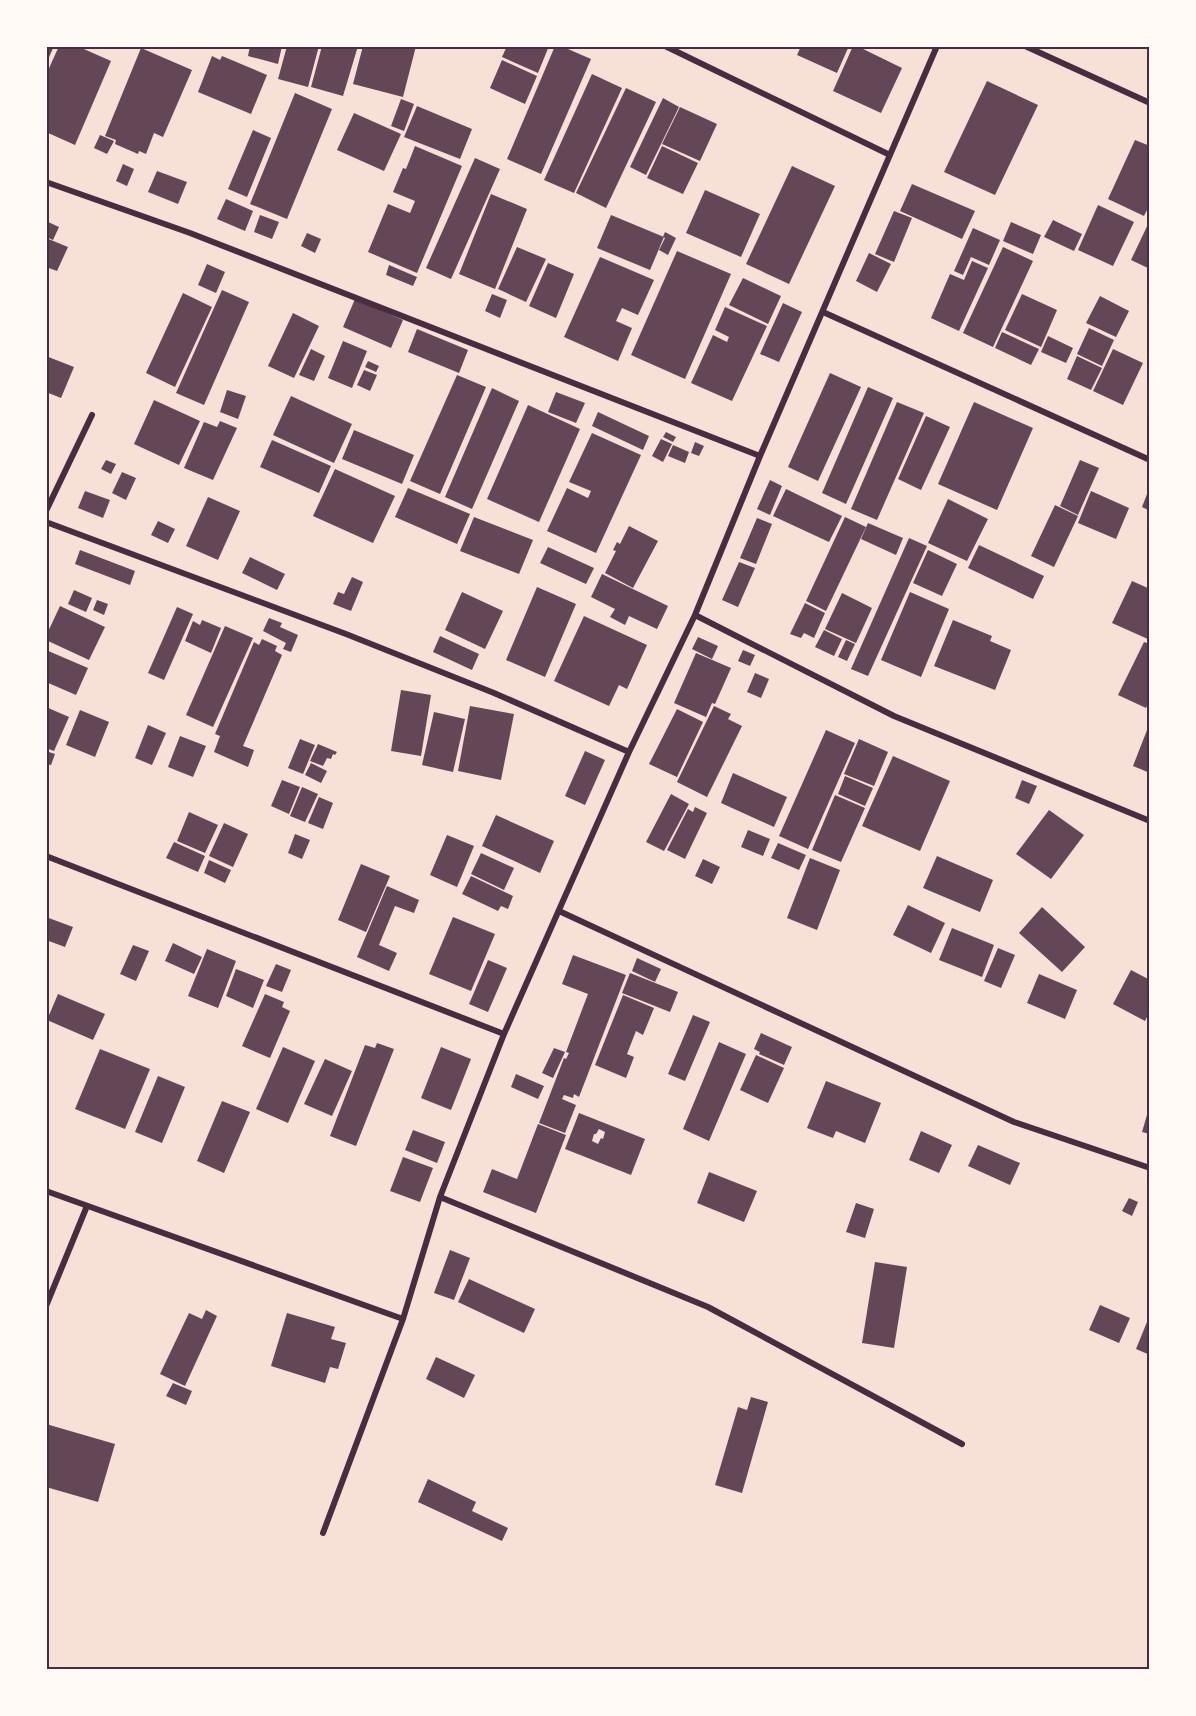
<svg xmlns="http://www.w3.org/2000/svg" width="1196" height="1716" font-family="Karla,sans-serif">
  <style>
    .building { fill: #644757; fill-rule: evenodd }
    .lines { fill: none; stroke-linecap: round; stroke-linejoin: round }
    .minor { stroke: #4a2c40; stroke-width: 6 }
    .neatline { fill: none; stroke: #4a2c40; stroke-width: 2 }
  </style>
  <rect width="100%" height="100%" fill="#f7e1d7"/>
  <path class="building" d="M46 46H54L46 64Z
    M59 46H77L111 61 75 145 46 132V75Z
    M250 46H282L278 64 248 56Z
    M287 46H319L308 87 278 79Z
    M322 46H358L343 96 311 87Z
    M363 46H416L403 97 353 84Z
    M507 46H549L538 73 502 57Z
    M555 46H561L591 59 541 174 507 159Z
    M801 46H849L837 73 797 55Z
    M853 46H857L902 68 881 113 833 91Z
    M141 48 192 70 163 137 154 133 146 154 139 151 138 154 115 144 116 140 105 136Z
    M212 56 220 60 222 56 267 75 251 114 198 92Z
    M502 60 537 76 525 104 490 88Z
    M592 74 622 88 574 193 544 180Z
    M987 81 1038 105 995 195 944 172Z
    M626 88 656 102 606 208 576 193Z
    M295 93 332 109 287 219 250 204Z
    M663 98 679 107 646 175 630 167Z
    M401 99 414 104 404 131 391 126Z
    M417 106 472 129 460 159 404 137Z
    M680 107 717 124 700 161 662 144Z
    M354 113 401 134 384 171 337 150Z
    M253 130 271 138 247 197 228 189Z
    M100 135 114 141 107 154 94 148Z
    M1135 140 1150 146V204L1144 216 1108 199Z
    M415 146 462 166 417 273 368 252 388 204 410 213 415 201 393 192 403 168 406 169Z
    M662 146 698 163 683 194 647 178Z
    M475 158 500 169 451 279 426 268Z
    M123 164 134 169 127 186 116 181Z
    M792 166 835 186 789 284 746 264Z
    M157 171 187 182 178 204 148 192Z
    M912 184 975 211 962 239 900 211Z
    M705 190 760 214 741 257 686 233Z
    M491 194 527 209 495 289 459 274Z
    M226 199 253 211 245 231 217 219Z
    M1098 205 1134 222 1113 266 1078 250Z
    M894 211 912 218 894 262 875 254Z
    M260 215 279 222 272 239 254 232Z
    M611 215 664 237 650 270 597 248Z
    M1053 220 1082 234 1074 251 1044 237Z
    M1150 220V269L1131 260Z
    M46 221 59 227 53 240 46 237Z
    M1011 222 1041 235 1033 254 1003 241Z
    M973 228 1000 240 989 265 971 257 963 275 954 271Z
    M665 232 676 238 668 255 659 250 665 238 663 237Z
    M307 233 321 239 315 253 301 246Z
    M46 238 68 247 57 271 46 267Z
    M517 247 546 259 526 302 498 289Z
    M1003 247 1033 261 993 347 963 333Z
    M677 251 731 274 685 379 631 355Z
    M869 253 891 264 877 292 856 281Z
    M600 257 654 280 638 315 622 308 616 321 632 328 618 361 564 337Z
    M972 261 988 268 959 331 931 318 950 274 964 280Z
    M548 263 574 274 556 318 529 306Z
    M207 264 225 272 216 293 198 285Z
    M389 265 417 277 413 286 386 275Z
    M743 278 781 296 768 324 729 305Z
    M222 290 249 302 204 405 176 393Z
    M183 293 212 307 175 387 146 373Z
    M492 294 507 300 500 318 485 311Z
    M1022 294 1057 310 1041 347 1005 330Z
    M1100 296 1129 311 1116 337 1086 323Z
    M355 299 403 320 391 348 343 327Z
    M783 303 802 312 779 362 760 354Z
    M725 307 767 326 732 401 691 383 713 335 727 342 729 337 715 330Z
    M293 313 319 326 294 378 268 366Z
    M1089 328 1114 340 1102 366 1077 354Z
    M417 329 468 350 459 373 408 352Z
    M1002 332 1039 349 1031 365 995 348Z
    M1048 336 1073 348 1066 363 1041 352Z
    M343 341 367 351 352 388 328 378Z
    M311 349 325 356 314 381 299 375Z
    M1113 349 1143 363 1123 405 1093 391Z
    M46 356 74 367 61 398 46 392Z
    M1077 356 1102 368 1091 390 1067 379Z
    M368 361 379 366 376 372 365 367Z
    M364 370 377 375 370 391 357 385Z
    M830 373 861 387 818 481 788 467Z
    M457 375 486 387 440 494 410 481Z
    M868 387 893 398 846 504 822 493Z
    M492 388 519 401 472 509 445 497Z
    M227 390 246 396 238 419 220 412Z
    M556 392 585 403 576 423 548 412Z
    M291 396 352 424 334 463 273 435Z
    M154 400 200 421 179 465 134 444Z
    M897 402 924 413 877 520 851 509Z
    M974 402 1033 428 997 510 938 484Z
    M528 405 580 429 539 522 487 499Z
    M598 412 649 436 643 450 592 426Z
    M926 416 950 427 921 490 898 479Z
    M220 421 237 428 213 480 184 468 204 422 217 427Z
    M354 430 414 455 402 484 342 459Z
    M666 432 676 437 673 442 663 437Z
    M592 433 641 455 596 553 547 531 567 488 588 498 591 491 569 482Z
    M661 439 672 444 663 462 652 456Z
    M272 440 331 466 319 493 260 467Z
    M695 442 704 446 699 456 691 453Z
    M673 445 689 452 685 463 668 456Z
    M106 460 116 464 111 474 101 469Z
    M1080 460 1099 468 1078 515 1060 506Z
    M335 469 395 496 373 543 313 516Z
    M122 472 136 478 126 500 112 493Z
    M770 480 782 486 770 515 757 509Z
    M408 488 470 514 457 544 395 517Z
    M786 489 842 516 829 542 773 516Z
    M1149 489H1150V511L1142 507Z
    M85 491 110 500 103 518 78 508Z
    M1091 491 1129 508 1116 539 1078 523Z
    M208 497 240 511 218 560 186 546Z
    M948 499 988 519 967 561 928 543Z
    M1055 505 1078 516 1054 567 1031 556Z
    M474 517 533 540 519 574 460 551Z
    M845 517 866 527 826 611 806 601Z
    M757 518 772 524 756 564 740 558Z
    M158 521 175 529 168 543 151 535Z
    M868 523 903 538 896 555 861 539Z
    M629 526 658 541 633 588 605 573 616 551 613 550 617 542 620 544Z
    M909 538 927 546 868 676 851 669Z
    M979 545 1044 576 1033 599 968 568Z
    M548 547 594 568 586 584 540 563Z
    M80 550 135 571 130 585 75 564Z
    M928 550 957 564 942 596 913 583Z
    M250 557 285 574 277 590 242 573Z
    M739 562 755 568 738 607 722 600Z
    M602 574 668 606 657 629 629 616 625 625 610 617 615 609 591 597Z
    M352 577 363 582 351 611 333 604 338 592 344 594Z
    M1132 581 1150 589V640L1112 623Z
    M537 587 576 604 545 677 506 660Z
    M74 590 92 598 86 612 68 604Z
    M462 592 503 611 485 649 445 630Z
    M910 592 949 609 921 677 881 660Z
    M842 593 872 608 856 643 825 629Z
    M97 600 108 604 104 615 93 610Z
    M805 603 825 613 814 638 804 633 801 638 790 634Z
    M60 606 105 627 89 660 46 640V636Z
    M177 607 193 614 164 680 148 673Z
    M584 616 647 645 627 689 619 685 609 706 554 681Z
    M269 618 282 623 280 627 298 635 291 652 283 649 286 643 263 631Z
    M202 620 221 628 211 653 185 641 193 621 200 625Z
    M953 620 992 636 990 641 1011 650 995 690 934 666Z
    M225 626 253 638 213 727 186 715Z
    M824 630 842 639 834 656 815 647Z
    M440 636 479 654 472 670 433 652Z
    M698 637 718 646 712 659 692 649Z
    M262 639 277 646 275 651 282 655 243 746 254 750 248 767 214 752 220 736 215 734 254 642 259 645Z
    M846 640 855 644 847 661 838 657Z
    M1144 642 1150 644V700L1146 708 1118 695Z
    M46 650 88 668 76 695 46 682Z
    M743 650 755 655 750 666 738 661Z
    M696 653 731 668 715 704 712 703 706 717 674 703Z
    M755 673 769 679 761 698 747 692Z
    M401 690 431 695 421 756 391 751Z
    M470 706 514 714 501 780 458 771Z
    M714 706 731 714 728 719 742 726 707 797 677 782Z
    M46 707 69 717 54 751 46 748Z
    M677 709 703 722 677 777 649 764Z
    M80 710 109 722 95 757 66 745Z
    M434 712 465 719 453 772 422 765Z
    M148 725 166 733 152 765 135 758Z
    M1149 725H1150V773L1133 766Z
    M826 730 855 743 808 849 779 836Z
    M180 736 206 746 193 777 168 767Z
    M300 739 315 745 303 774 288 768Z
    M859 739 888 752 874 786 844 774Z
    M318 744 337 752 335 755 333 754 331 759 327 758 323 766 310 761Z
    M46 751 55 754 51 765 46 764Z
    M585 751 605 760 585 805 565 796Z
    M893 756 950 781 920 851 862 826Z
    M311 763 327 771 321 783 305 775Z
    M733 773 787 797 774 827 721 803Z
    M845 776 873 788 865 806 838 794Z
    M282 780 300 787 289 814 271 806Z
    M1022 780 1037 786 1029 804 1015 798Z
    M302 787 318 794 305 822 290 816Z
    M671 794 689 804 664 851 646 842Z
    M835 795 865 808 841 862 812 850Z
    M319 797 333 803 323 829 308 823Z
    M695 807 707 813 685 859 667 850 688 809 693 812Z
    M1049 810 1084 835 1051 879 1016 854Z
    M189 812 218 825 205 853 177 841Z
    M496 815 554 841 540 873 482 846Z
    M224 823 248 834 233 867 209 856Z
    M748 830 770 839 763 856 741 847Z
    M295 834 310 840 302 859 288 853Z
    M447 835 474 846 457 887 430 875Z
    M174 842 205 856 198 872 166 858Z
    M778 843 806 855 799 870 771 858Z
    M481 853 514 868 504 890 471 874Z
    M937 856 993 880 980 912 923 888Z
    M810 858 840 870 817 930 787 918Z
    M703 859 720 867 712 884 695 876Z
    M209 860 231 870 225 883 204 873Z
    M361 864 390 876 366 932 338 920Z
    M471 876 513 896 508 909 501 906 498 911 462 894Z
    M387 886 419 900 414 913 395 906 379 945 397 953 389 971 357 957Z
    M908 905 945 923 931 953 893 935Z
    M1042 907 1085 947 1062 972 1019 933Z
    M46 917 73 927 65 947 46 940Z
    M453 917 495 934 471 991 429 974Z
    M952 928 994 945 982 977 939 960Z
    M173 943 202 957 194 974 165 961Z
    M133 945 149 951 136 981 120 974Z
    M998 948 1015 955 1001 988 984 981Z
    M207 949 236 961 218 1008 188 996Z
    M573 955 626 975 579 1097 574 1094 573 1098 564 1095 562 1099 576 1105 565 1133 539 1123 564 1058 566 1059 569 1053 566 1052 588 994 562 984Z
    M637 958 661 969 655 982 632 971Z
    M488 960 507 968 488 1012 469 1004Z
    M276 964 291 970 282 992 266 986Z
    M236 969 264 980 253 1008 226 996Z
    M1131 970 1150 980V1011L1145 1021 1113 1004Z
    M630 973 678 992 670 1012 622 993Z
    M1039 974 1077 990 1065 1019 1027 1003Z
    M58 994 105 1014 93 1040 47 1020Z
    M265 994 284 1002 282 1007 290 1011 270 1058 242 1046Z
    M623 995 654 1008 643 1035 636 1031 627 1054 634 1057 626 1078 595 1065Z
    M693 1015 710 1022 685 1081 668 1074Z
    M761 1033 792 1047 784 1065 759 1054 760 1052 754 1049Z
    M719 1042 746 1054 709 1141 683 1129Z
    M377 1043 394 1049 356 1146 330 1136 365 1045 375 1048Z
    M283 1047 315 1061 288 1123 256 1109Z
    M441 1047 471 1059 451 1110 421 1098Z
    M554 1048 565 1052 553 1078 542 1073Z
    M100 1049 150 1069 125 1129 75 1109Z
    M756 1055 784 1068 768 1103 740 1090Z
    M325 1059 352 1071 332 1116 304 1104Z
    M516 1074 544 1086 538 1099 511 1087Z
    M158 1076 185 1087 162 1143 135 1132Z
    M826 1081 881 1103 865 1143 836 1131 833 1138 807 1128Z
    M222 1101 250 1112 224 1173 197 1161Z
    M1149 1108 1150 1109V1134L1142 1132Z
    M579 1113 645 1139 631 1175 565 1149ZM599 1129 605 1132 603 1139 601 1138 598 1144 592 1141 594 1134H596Z
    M538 1124 566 1135 536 1213 483 1192 492 1169 517 1179Z
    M413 1130 445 1142 437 1163 405 1150Z
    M921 1131 952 1145 939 1173 909 1160Z
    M978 1145 1020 1163 1010 1185 968 1166Z
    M403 1157 433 1168 420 1202 390 1191Z
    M709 1172 757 1191 744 1222 697 1203Z
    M1129 1198 1138 1202 1132 1216 1122 1211Z
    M856 1203 874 1209 865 1238 846 1232Z
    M450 1250 470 1258 454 1300 434 1293Z
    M875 1262 907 1267 894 1348 862 1343Z
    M469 1279 535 1309 524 1333 458 1302Z
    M1100 1305 1130 1318 1119 1343 1089 1330Z
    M206 1310 217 1316 185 1386 160 1374 189 1313 202 1319Z
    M287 1313 335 1327 331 1339 346 1343 338 1369 330 1367 325 1383 271 1366Z
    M1149 1317H1150V1355L1136 1349Z
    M436 1357 475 1375 464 1398 426 1379Z
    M173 1383 192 1391 186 1405 166 1396Z
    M751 1397 768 1402 742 1493 715 1485 738 1407 747 1410Z
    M46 1424 115 1444 98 1502 46 1487Z
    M428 1479 476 1502 472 1511 508 1528 502 1541 418 1502Z"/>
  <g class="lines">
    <path class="minor" d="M665 46 890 155
      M1025 46 1150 103
      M46 182 190 233 760 456
      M823 312 1150 460
      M46 511 92 415
      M46 522 346 634 494 693 629 752
      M695 615 894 716 1150 821
      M46 856 504 1034
      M559 911 1014 1122 1150 1168
      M46 1191 403 1319
      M440 1197 708 1307 962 1444
      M46 1306 87 1206
      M323 1533 403 1319 440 1197 504 1034 629 752 695 615 760 456 937 46"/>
  </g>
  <rect width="1196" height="1716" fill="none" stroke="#fffaf5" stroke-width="96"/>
  <rect x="48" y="48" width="1100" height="1620" class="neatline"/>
</svg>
